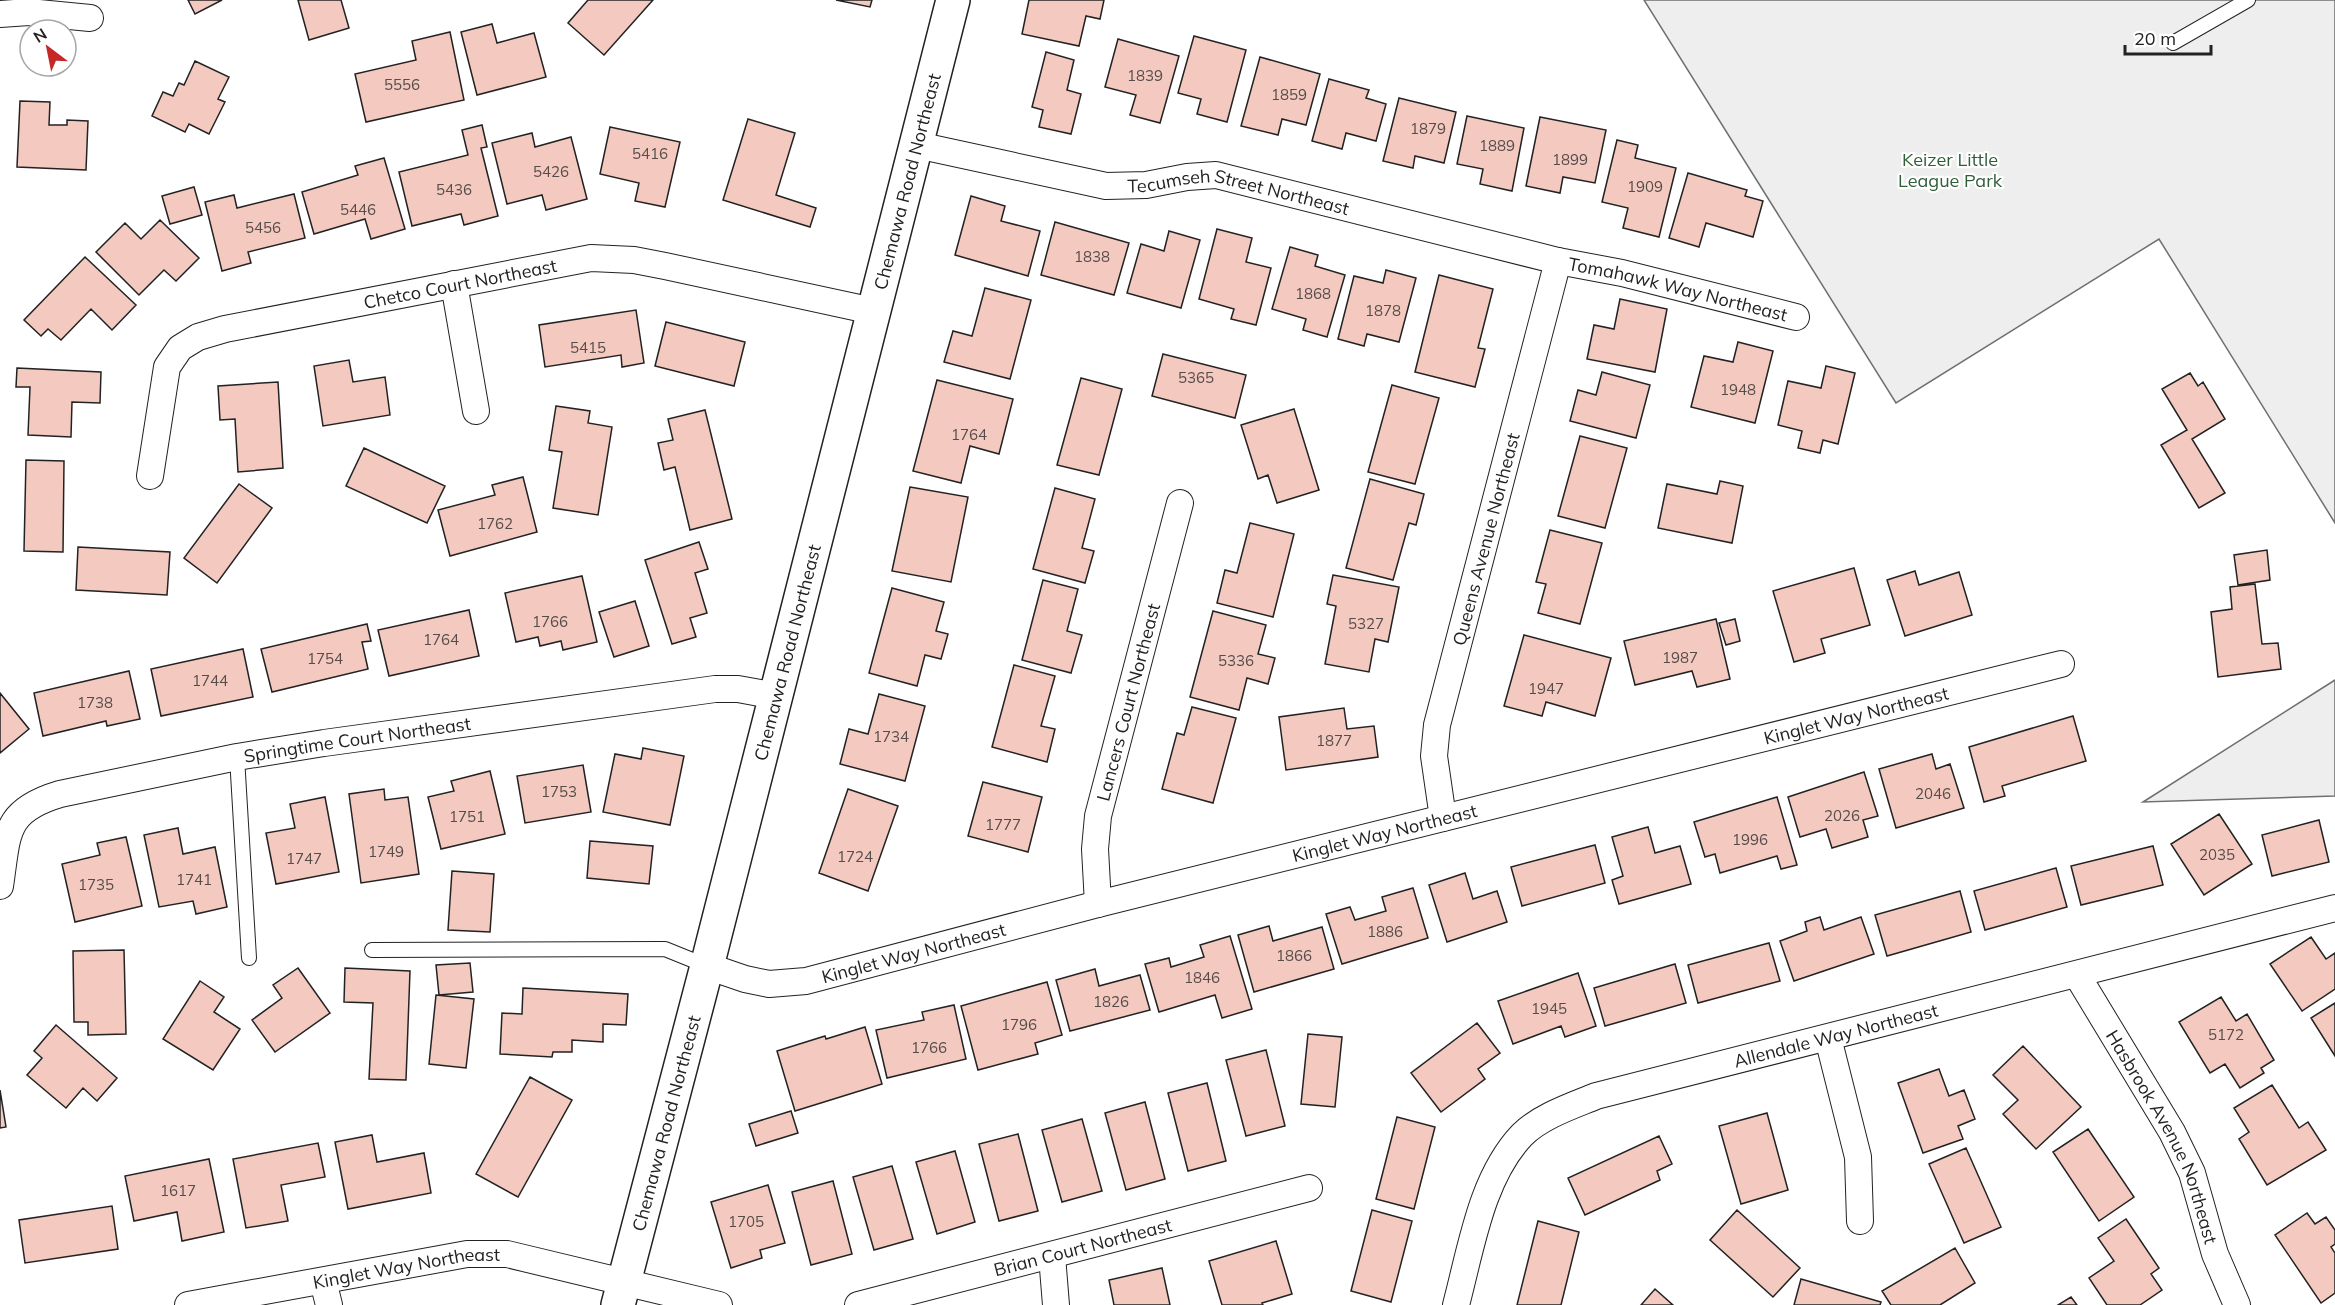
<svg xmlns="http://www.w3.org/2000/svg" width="2335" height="1305" font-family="Mulish,sans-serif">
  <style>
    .green { fill: #eee; stroke: #6f6f6f; stroke-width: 1.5 }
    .building { fill: #f3c9c0; stroke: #222; stroke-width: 1.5 }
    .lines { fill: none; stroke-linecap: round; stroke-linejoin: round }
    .service-casing { stroke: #222; stroke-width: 16 }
    .minor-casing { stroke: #222; stroke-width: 28 }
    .secondary-casing { stroke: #222; stroke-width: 36 }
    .service { stroke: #fff; stroke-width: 14 }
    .minor { stroke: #fff; stroke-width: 26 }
    .secondary { stroke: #fff; stroke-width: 33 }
    .labels { text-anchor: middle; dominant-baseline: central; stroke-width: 4.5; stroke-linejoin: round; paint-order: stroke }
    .number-label { font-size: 15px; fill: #564c4a }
    .park-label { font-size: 18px; fill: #2f5e38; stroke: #fff }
    .street-label { font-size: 18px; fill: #222; stroke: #fff }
  </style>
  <rect width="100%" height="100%" fill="#fff"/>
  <path class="green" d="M1644 0H2335V523L2159 239 1896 403Z
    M2335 680V796L2143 802Z"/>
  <path class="building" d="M188 0H222L195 14Z
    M298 0H341L349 28 309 40Z
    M588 0H653L604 55 568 23Z
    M836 0H872L870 7Z
    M1029 0H1104L1100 19 1086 16 1079 46 1022 34Z
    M492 24 497 43 534 33 546 77 477 95 461 32Z
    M450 32 464 100 366 122 355 74 416 60 412 41Z
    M1194 36 1246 50 1227 122 1197 114 1201 99 1178 93Z
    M1118 39 1179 56 1160 123 1130 115 1136 95 1105 87Z
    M1046 52 1074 60 1067 90 1081 94 1071 134 1039 127 1043 110 1032 107Z
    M1260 57 1320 74 1306 125 1282 119 1278 135 1241 126Z
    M195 61 229 77 218 99 225 102 209 134 189 124 185 132 152 116 163 92 173 96 179 83 184 85Z
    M1329 79 1369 90 1366 98 1386 104 1376 141 1346 133 1342 149 1312 141Z
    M1399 98 1456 112 1444 163 1415 156 1413 168 1383 161Z
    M20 101 50 102 49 125H67V120L88 121 86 170 17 167Z
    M1467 116 1524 128 1512 191 1480 184 1483 169 1457 164Z
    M1540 117 1606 130 1595 183 1563 177 1560 193 1526 186Z
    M748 119 795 133 776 195 816 208 810 227 723 200Z
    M482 125 487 147 481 148 498 216 464 225 461 214 412 226 399 172 468 155 462 130Z
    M610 127 680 142 665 207 635 201 639 183 600 174Z
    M532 133 535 147 571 137 587 199 546 210 542 195 507 204 492 143Z
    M1617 140 1638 145 1635 158 1676 168 1659 237 1623 228 1628 208 1602 202Z
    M384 158 405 229 371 239 365 219 314 234 302 192 358 175 355 166Z
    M1688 173 1747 190 1745 196 1763 201 1753 237 1706 223 1699 247 1669 238Z
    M194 187 202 215 170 224 162 196Z
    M294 194 305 238 248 252 251 263 222 271 205 202 234 195 237 208Z
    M971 196 1005 206 1001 221 1040 231 1028 276 955 255Z
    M160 220 199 258 176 281 164 270 139 295 96 252 125 223 141 239Z
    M1055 222 1129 243 1114 295 1041 275Z
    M1217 229 1252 238 1246 262 1271 268 1256 325 1231 319 1234 309 1199 299Z
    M1169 231 1200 240 1181 308 1127 293 1141 244 1164 251Z
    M1290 247 1318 255 1315 266 1345 275 1327 337 1303 330 1306 319 1272 309Z
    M85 257 136 305 112 330 91 309 61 340 48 329 41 336 24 320Z
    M1386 270 1416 278 1399 342 1367 334 1364 346 1338 339 1354 276 1383 283Z
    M1439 275 1493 289 1478 348 1485 349 1475 387 1415 372Z
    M985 288 1031 300 1010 379 944 362 953 331 972 336Z
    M1620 299 1667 309 1655 372 1587 359 1594 325 1614 329Z
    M636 310 644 363 622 367 621 355 545 367 539 325Z
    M666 322 745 342 734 386 655 366Z
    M1738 342 1773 351 1755 423 1691 407 1704 356 1733 362Z
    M1163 354 1246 375 1235 418 1152 396Z
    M349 360 353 382 385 377 390 415 323 426 314 366Z
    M1826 366 1855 373 1838 444 1823 440 1820 453 1798 448 1802 431 1778 425 1788 381 1821 388Z
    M17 368 101 372 100 403 72 402 71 437 28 435 30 387H16Z
    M1602 372 1650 385 1636 438 1570 421 1578 390 1596 395Z
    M2190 373 2198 386 2203 382 2225 419 2192 439 2225 493 2199 508 2161 445 2187 430 2162 389Z
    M1081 378 1122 389 1099 475 1057 465Z
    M937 380 1013 399 999 454 970 446 961 483 913 471Z
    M278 382 283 468 238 472 235 419 220 420 218 386Z
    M1392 385 1439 398 1415 484 1368 472Z
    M556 406 590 411 588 423 612 427 598 515 553 508 562 452 549 450Z
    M1294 409 1319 490 1277 503 1268 475 1258 479 1241 425Z
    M705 410 732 519 690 530 675 467 664 470 658 443 673 440 668 419Z
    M1580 436 1627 448 1605 528 1558 516Z
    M364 448 445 486 427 523 346 486Z
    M26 460 64 461 63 552 24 551Z
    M523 477 537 532 450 556 438 510 495 495 492 485Z
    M1370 479 1424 494 1416 525 1409 523 1393 580 1346 568Z
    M1720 481 1743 486 1732 543 1658 528 1667 484 1717 494Z
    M239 484 272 508 217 583 184 558Z
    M910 487 968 497 951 582 892 571Z
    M1055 488 1095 499 1082 548 1094 551 1085 583 1033 569Z
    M1250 523 1294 534 1273 617 1217 603 1225 570 1237 573Z
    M1550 530 1602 543 1580 624 1538 613 1546 584 1536 582Z
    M699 542 708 569 695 573 707 613 690 618 696 637 672 644 645 560Z
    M78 547 170 552 167 595 76 590Z
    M2267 550 2270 580 2238 585 2234 555Z
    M1854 568 1870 625 1821 639 1825 653 1794 662 1773 591Z
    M1915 571 1919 585 1959 572 1972 615 1905 636 1887 580Z
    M1333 575 1399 587 1388 642 1375 639 1369 672 1325 664 1336 606 1327 604Z
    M582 576 597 642 563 650 561 641 540 646 538 637 516 642 505 593Z
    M1043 580 1078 589 1067 631 1082 635 1071 673 1022 660Z
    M2255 584 2262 644 2278 643 2281 669 2218 677 2211 612 2232 609 2230 587Z
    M892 588 944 602 936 631 948 634 941 659 925 655 917 686 869 673Z
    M635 601 649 646 614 657 599 612Z
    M469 610 479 656 389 676 378 630Z
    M1213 611 1266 625 1258 654 1275 658 1268 684 1247 678 1239 710 1190 697Z
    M1716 619 1730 679 1697 687 1692 671 1635 685 1624 641Z
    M1735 619 1740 641 1726 645 1719 623Z
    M367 624 371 641 362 642 368 669 272 692 261 649Z
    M1524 635 1611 658 1595 716 1546 702 1542 716 1504 706Z
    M243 649 253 697 161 716 151 669Z
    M1014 665 1055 676 1041 726 1055 729 1047 762 992 747Z
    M129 671 140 719 107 726 106 721 43 736 34 693Z
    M0 693 29 729 0 753Z
    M879 694 925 706 905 781 840 764 849 729 868 734Z
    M1192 707 1236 718 1213 803 1162 789 1177 733 1184 735Z
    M1344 708 1347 729 1374 726 1378 757 1286 770 1279 717Z
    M2073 716 2086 761 2002 786 2005 796 1984 802 1969 747Z
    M643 748 684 756 670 825 603 812 615 754 641 759Z
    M1932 754 1936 769 1950 764 1964 808 1896 828 1879 769Z
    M583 765 591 812 525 823 517 776Z
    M490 771 505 834 441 849 428 797 454 791 451 781Z
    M1864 772 1878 816 1863 820 1868 837 1832 848 1826 829 1800 837 1788 797Z
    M983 782 1042 797 1028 852 968 836Z
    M384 789 385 800 408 797 419 874 361 883 349 794Z
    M848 789 898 806 868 891 819 873Z
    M325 797 339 872 276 884 266 833 295 828 290 804Z
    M1777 797 1797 865 1781 869 1777 856 1720 873 1715 854 1705 857 1694 822Z
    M2219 814 2252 864 2204 895 2171 844Z
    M2319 820 2329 862 2272 876 2262 835Z
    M1648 827 1655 853 1680 846 1691 884 1619 904 1612 880 1623 876 1612 837Z
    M178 828 183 854 215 847 227 907 196 914 193 901 159 907 144 835Z
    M126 837 142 906 75 922 62 864 100 855 97 843Z
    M590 841 653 846 649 884 587 878Z
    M1595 845 1605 883 1522 906 1511 867Z
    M2153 846 2163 885 2081 905 2071 866Z
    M2056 868 2067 907 1985 930 1974 891Z
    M452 871 494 874 490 932 448 930Z
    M1465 873 1473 899 1497 891 1507 922 1447 942 1429 885Z
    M1413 888 1428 938 1342 964 1326 914 1350 907 1355 920 1386 911 1382 897Z
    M1960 891 1971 932 1887 956 1875 915Z
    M1820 917 1824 930 1861 917 1874 954 1794 981 1780 941 1807 931 1805 922Z
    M1269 926 1273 941 1322 927 1334 969 1254 992 1238 935Z
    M1230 936 1252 1009 1222 1018 1215 995 1159 1012 1145 964 1169 958 1171 967 1204 957 1200 945Z
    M2311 937 2326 959 2335 953V989L2302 1011 2270 964Z
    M1769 943 1780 981 1698 1003 1688 965Z
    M124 950 126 1034 88 1035V1022H74L73 951Z
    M470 963 473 992 439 995 436 965Z
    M1675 964 1686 1003 1605 1026 1594 988Z
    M298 968 330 1013 275 1052 252 1020 282 998 273 985Z
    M345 968 410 971 406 1080 369 1079 373 1003 344 1002Z
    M1095 969 1099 986 1140 975 1150 1010 1070 1031 1056 980Z
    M1578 973 1596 1026 1565 1037 1561 1026 1513 1044 1498 1001Z
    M200 981 224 997 214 1012 240 1029 213 1070 163 1039Z
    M1047 982 1062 1035 1035 1043 1038 1054 978 1070 961 1006Z
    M523 988 628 994 626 1025 603 1024V1042L572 1040V1052H553L552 1057 500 1054 502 1013 522 1014Z
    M436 995 474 999 466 1068 429 1064Z
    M2221 997 2236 1021 2247 1014 2274 1060 2261 1068 2264 1073 2240 1088 2225 1064 2210 1073 2179 1022Z
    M2335 1003V1056L2311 1018Z
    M954 1005 966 1059 887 1078 876 1030 924 1020 922 1012Z
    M1477 1023 1500 1053 1478 1069 1485 1079 1441 1112 1411 1073Z
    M56 1025 117 1078 97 1101 83 1088 66 1108 27 1075 42 1058 34 1051Z
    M865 1027 882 1084 795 1111 777 1051 825 1036 826 1039Z
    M1308 1034 1342 1037 1335 1107 1301 1104Z
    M2023 1046 2081 1107 2036 1149 2003 1114 2018 1100 1993 1075Z
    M1266 1050 1285 1126 1246 1136 1226 1060Z
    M1939 1069 1949 1096 1964 1090 1975 1119 1958 1126 1963 1139 1923 1153 1898 1083Z
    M530 1077 572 1100 518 1197 476 1174Z
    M1207 1083 1226 1161 1188 1171 1168 1093Z
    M2272 1085 2299 1128 2308 1122 2326 1150 2267 1185 2239 1139 2249 1132 2234 1108Z
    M0 1090 6 1127 0 1128Z
    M1145 1102 1165 1179 1126 1190 1105 1113Z
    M791 1111 798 1133 756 1146 749 1124Z
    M1767 1113 1788 1190 1741 1204 1719 1126Z
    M1397 1117 1435 1127 1414 1209 1376 1199Z
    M1082 1119 1102 1191 1062 1202 1042 1130Z
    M2088 1129 2134 1197 2099 1221 2053 1152Z
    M1018 1134 1038 1211 999 1221 979 1144Z
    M372 1135 377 1162 424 1153 431 1193 348 1209 335 1142Z
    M1659 1136 1672 1164 1657 1171 1660 1180 1585 1215 1568 1178Z
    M318 1143 325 1177 281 1185 288 1221 246 1228 233 1159Z
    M1966 1148 2001 1227 1964 1243 1929 1164Z
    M955 1151 975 1222 937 1234 916 1162Z
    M209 1159 224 1232 182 1241 177 1212 134 1221 125 1176Z
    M892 1166 913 1239 874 1250 853 1177Z
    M833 1181 852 1254 811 1265 792 1192Z
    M768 1185 785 1243 760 1250 762 1258 731 1268 711 1202Z
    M112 1206 118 1249 25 1263 19 1220Z
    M1372 1210 1412 1221 1391 1302 1351 1291Z
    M1737 1210 1800 1268 1773 1297 1710 1240Z
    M2307 1213 2315 1224 2326 1217 2335 1230V1244L2331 1247 2335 1253V1293L2321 1303 2275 1235Z
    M2126 1219 2159 1268 2151 1274 2162 1290 2140 1305H2107L2089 1278 2114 1261 2098 1238Z
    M1538 1221 1579 1232 1561 1305H1517Z
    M1276 1241 1292 1294 1262 1303 1263 1305H1222L1209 1261Z
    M1955 1248 1975 1283 1940 1305H1891L1882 1291Z
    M1162 1268 1170 1305H1114L1109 1280Z
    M1801 1279 1881 1302 1880 1305H1794Z
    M1655 1289 1673 1305H1641Z
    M2071 1297 2077 1305H2058Z"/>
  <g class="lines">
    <defs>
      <path id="service" d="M2173 43 2248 0
        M237 757 249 958
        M372 950 665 949 707 966"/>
      <g id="minor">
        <path d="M0 14 29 12 90 18"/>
        <path id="s1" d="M917 145 1106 186 1146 185 1187 177 1216 175 1558 261 1622 273 1796 317"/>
        <path d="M454 284 476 411"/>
        <path id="s2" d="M150 476 167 367 180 348 198 337 225 329 591 258 634 260 665 266 873 311"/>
        <path id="s3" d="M1443 818 1434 756 1437 725 1558 261"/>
        <path id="s4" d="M0 886C8 834 3 811 60 794L237 757 324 743 715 689H738L776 696"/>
        <path id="s5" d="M1098 904 1095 849 1098 816 1180 503"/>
        <path id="s6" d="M707 966 745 979 769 984 806 981 1098 904 2061 664"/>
        <path id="s7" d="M2077 975 2172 1132 2192 1173 2215 1254 2237 1305"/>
        <path d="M1828 1038 1858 1157 1860 1221"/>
        <path d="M1052 1256 1056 1305"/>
        <path d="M323 1281 329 1305"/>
        <path id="s8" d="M188 1305 467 1254H507L719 1305"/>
        <path id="s9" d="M858 1305 1309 1188"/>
        <path id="s10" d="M1456 1305C1471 1249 1481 1178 1522 1135 1541 1116 1572 1106 1596 1096L2335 908"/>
      </g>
      <g id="secondary">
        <path id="s11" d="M618 1305 707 966 953 0"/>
      </g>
    </defs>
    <use href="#service" class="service-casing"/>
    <use href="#minor" class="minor-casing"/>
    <use href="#secondary" class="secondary-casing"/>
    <use href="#service" class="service"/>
    <use href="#minor" class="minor"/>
    <use href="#secondary" class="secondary"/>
  </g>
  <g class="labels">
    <g class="number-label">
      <text x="1145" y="75">1839</text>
      <text x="402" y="84">5556</text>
      <text x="1289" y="94">1859</text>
      <text x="1428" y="128">1879</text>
      <text x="1497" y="145">1889</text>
      <text x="650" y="153">5416</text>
      <text x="1570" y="159">1899</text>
      <text x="551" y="171">5426</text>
      <text x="1645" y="186">1909</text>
      <text x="454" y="189">5436</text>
      <text x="358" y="209">5446</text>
      <text x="263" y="227">5456</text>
      <text x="1092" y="256">1838</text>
      <text x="1313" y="293">1868</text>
      <text x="1383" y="310">1878</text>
      <text x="588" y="347">5415</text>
      <text x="1196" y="377">5365</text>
      <text x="1738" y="389">1948</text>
      <text x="969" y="434">1764</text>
      <text x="495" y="523">1762</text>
      <text x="550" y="621">1766</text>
      <text x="1366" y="623">5327</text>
      <text x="441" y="639">1764</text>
      <text x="1680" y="657">1987</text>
      <text x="325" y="658">1754</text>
      <text x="1236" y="660">5336</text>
      <text x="210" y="680">1744</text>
      <text x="1546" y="688">1947</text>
      <text x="95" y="702">1738</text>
      <text x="891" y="736">1734</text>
      <text x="1334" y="740">1877</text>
      <text x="559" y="791">1753</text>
      <text x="1933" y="793">2046</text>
      <text x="1842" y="815">2026</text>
      <text x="467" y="816">1751</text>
      <text x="1003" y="824">1777</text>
      <text x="1750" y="839">1996</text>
      <text x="386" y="851">1749</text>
      <text x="2217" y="854">2035</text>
      <text x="855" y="856">1724</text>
      <text x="304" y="858">1747</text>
      <text x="194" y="879">1741</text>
      <text x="96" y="884">1735</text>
      <text x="1385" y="931">1886</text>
      <text x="1294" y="955">1866</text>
      <text x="1202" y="977">1846</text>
      <text x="1111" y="1001">1826</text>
      <text x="1549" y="1008">1945</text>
      <text x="1019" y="1024">1796</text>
      <text x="2226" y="1034">5172</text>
      <text x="929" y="1047">1766</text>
      <text x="178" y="1190">1617</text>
      <text x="746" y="1221">1705</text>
    </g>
    <g class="park-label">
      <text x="1950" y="159">Keizer Little<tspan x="1950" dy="21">League Park</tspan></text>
    </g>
    <g class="street-label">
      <text stroke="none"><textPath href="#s11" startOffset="1160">Chemawa Road Northeast</textPath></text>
      <text stroke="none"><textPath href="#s1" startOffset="328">Tecumseh Street Northeast</textPath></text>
      <text stroke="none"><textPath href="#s2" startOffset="422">Chetco Court Northeast</textPath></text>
      <text stroke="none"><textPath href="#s1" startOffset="780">Tomahawk Way Northeast</textPath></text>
      <text stroke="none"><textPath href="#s3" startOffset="286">Queens Avenue Northeast</textPath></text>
      <text stroke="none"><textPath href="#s11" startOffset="674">Chemawa Road Northeast</textPath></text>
      <text stroke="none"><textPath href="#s5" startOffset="206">Lancers Court Northeast</textPath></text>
      <text stroke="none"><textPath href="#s6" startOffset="1185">Kinglet Way Northeast</textPath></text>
      <text stroke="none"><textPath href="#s4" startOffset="423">Springtime Court Northeast</textPath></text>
      <text stroke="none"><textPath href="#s6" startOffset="699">Kinglet Way Northeast</textPath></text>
      <text stroke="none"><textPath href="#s6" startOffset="213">Kinglet Way Northeast</textPath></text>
      <text stroke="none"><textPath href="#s10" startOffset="516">Allendale Way Northeast</textPath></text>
      <text stroke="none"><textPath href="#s11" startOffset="188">Chemawa Road Northeast</textPath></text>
      <text stroke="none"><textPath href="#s7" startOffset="184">Hasbrook Avenue Northeast</textPath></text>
      <text stroke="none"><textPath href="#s9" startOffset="232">Brian Court Northeast</textPath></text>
      <text stroke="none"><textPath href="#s8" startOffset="222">Kinglet Way Northeast</textPath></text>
    </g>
  </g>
  <g transform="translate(48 48) rotate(328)"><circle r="28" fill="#ffffff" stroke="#a7a7a7" stroke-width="1.5"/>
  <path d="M0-4.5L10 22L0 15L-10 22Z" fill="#c62828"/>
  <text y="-9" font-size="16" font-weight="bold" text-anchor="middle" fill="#222222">N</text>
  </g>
  <path d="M2125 45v9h86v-9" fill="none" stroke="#222222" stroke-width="3"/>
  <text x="2134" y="45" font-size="18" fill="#222222" stroke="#ffffff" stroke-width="4.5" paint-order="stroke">20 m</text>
</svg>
